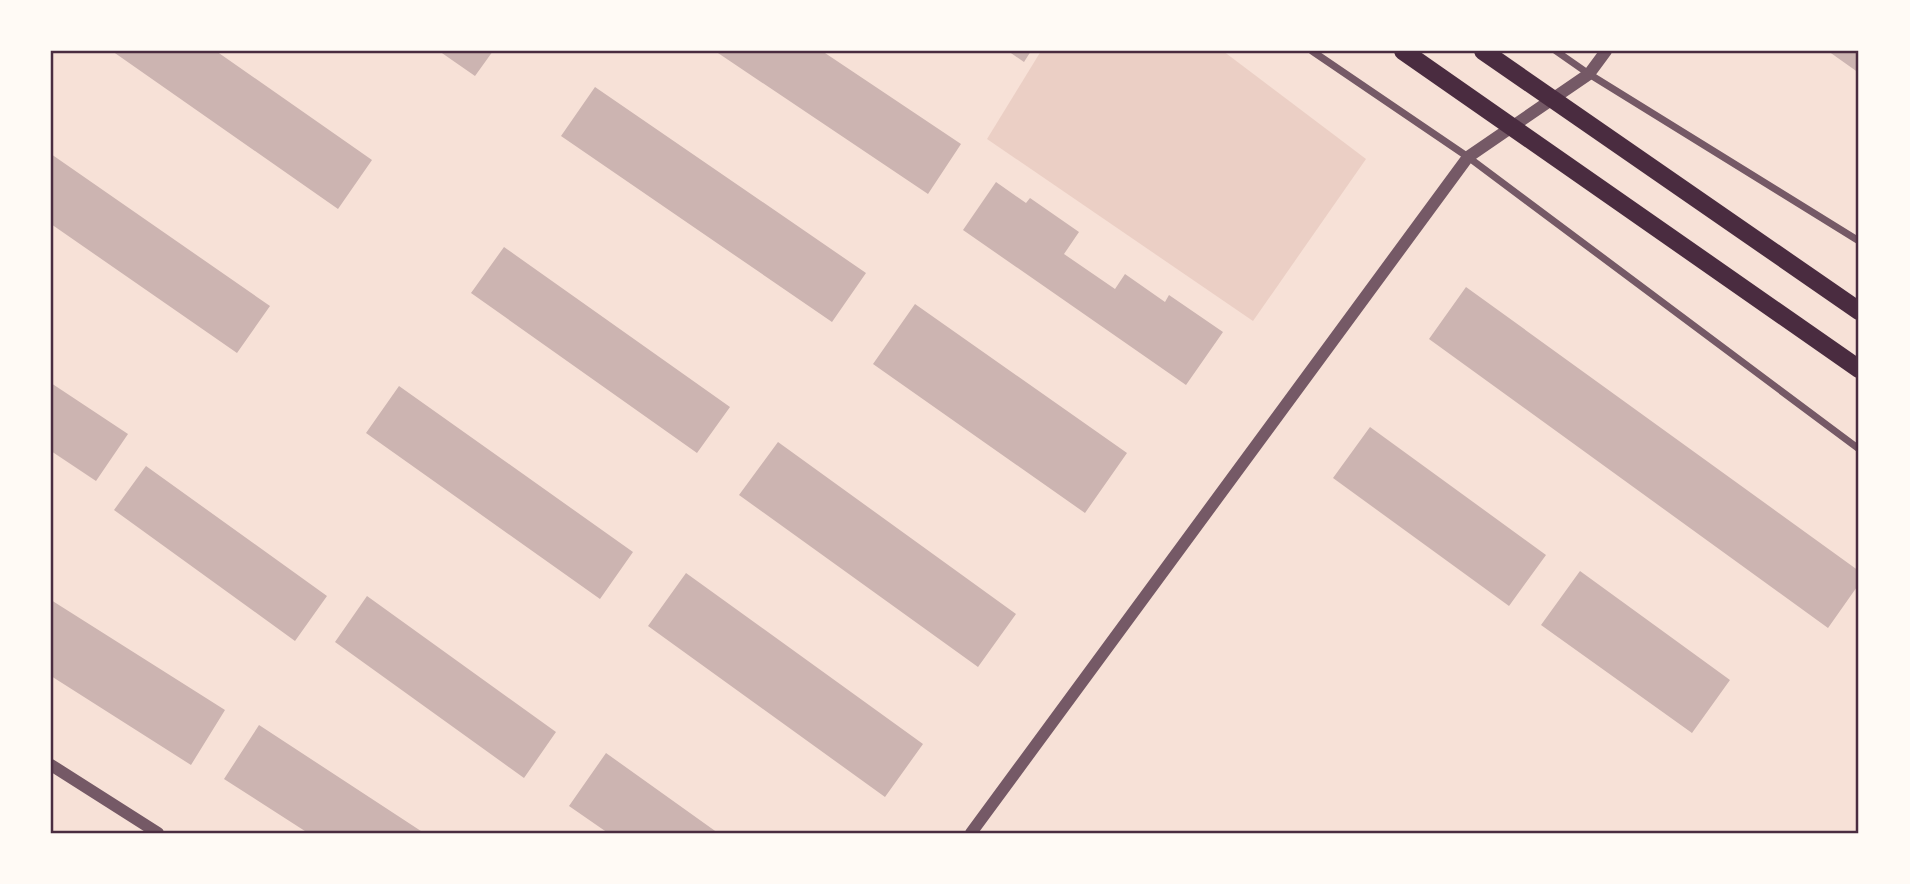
<svg xmlns="http://www.w3.org/2000/svg" width="1910" height="884" font-family="'Times New Roman',serif">
  <style>
    .green { fill: #ebcfc5 }
    .building { fill: #ccb4b1 }
    .lines { fill: none; stroke-linecap: round; stroke-linejoin: round }
    .minor { stroke: #755966; stroke-width: 7 }
    .tertiary { stroke: #755966; stroke-width: 12 }
    .primary { stroke: #4a2c40; stroke-width: 18 }
    .neatline { fill: none; stroke: #4a2c40; stroke-width: 2.5 }
  </style>
  <rect width="100%" height="100%" fill="#f7e1d7"/>
  <path class="green" d="M1041 51H1223L1366 159 1253 321 987 139Z"/>
  <path class="building" d="M112 51H216L372 160 338 209Z
    M439 51H493L475 76Z
    M715 51H822L961 144 928 194Z
    M1008 51H1031L1024 62Z
    M1828 51H1859V73Z
    M595 87 866 273 832 322 561 136Z
    M51 154 270 306 237 353 51 224Z
    M996 182 1026 203 1030 198 1079 232 1064 254 1115 289 1125 274 1165 302 1169 295 1223 332 1186 385 963 230Z
    M504 247 730 407 697 453 471 293Z
    M1466 287 1859 571V584L1828 628 1429 339Z
    M915 304 1127 453 1085 513 873 364Z
    M51 383 128 434 96 481 51 451Z
    M399 386 633 552 600 599 366 433Z
    M1370 427 1546 555 1509 606 1333 478Z
    M778 442 1016 614 978 667 739 495Z
    M146 466 327 596 295 641 114 510Z
    M1580 571 1730 680 1692 733 1541 625Z
    M686 573 923 744 885 797 648 626Z
    M367 596 556 732 524 778 335 642Z
    M51 600 225 710 191 765 51 676Z
    M259 725 424 833H308L224 779Z
    M606 753 718 833H608L569 806Z"/>
  <g class="lines">
    <path class="minor" d="M1312 51 1468 157 1859 449
      M1556 51 1589 74 1859 241"/>
    <path class="tertiary" d="M51 765 158 833
      M971 833 1468 157 1589 74 1606 51"/>
    <path class="primary" d="M1403 51 1859 369
      M1483 51 1859 311"/>
  </g>
  <rect width="1910" height="884" fill="none" stroke="#fffaf5" stroke-width="105"/>
  <rect x="52" y="52" width="1805" height="780" class="neatline"/>
</svg>
